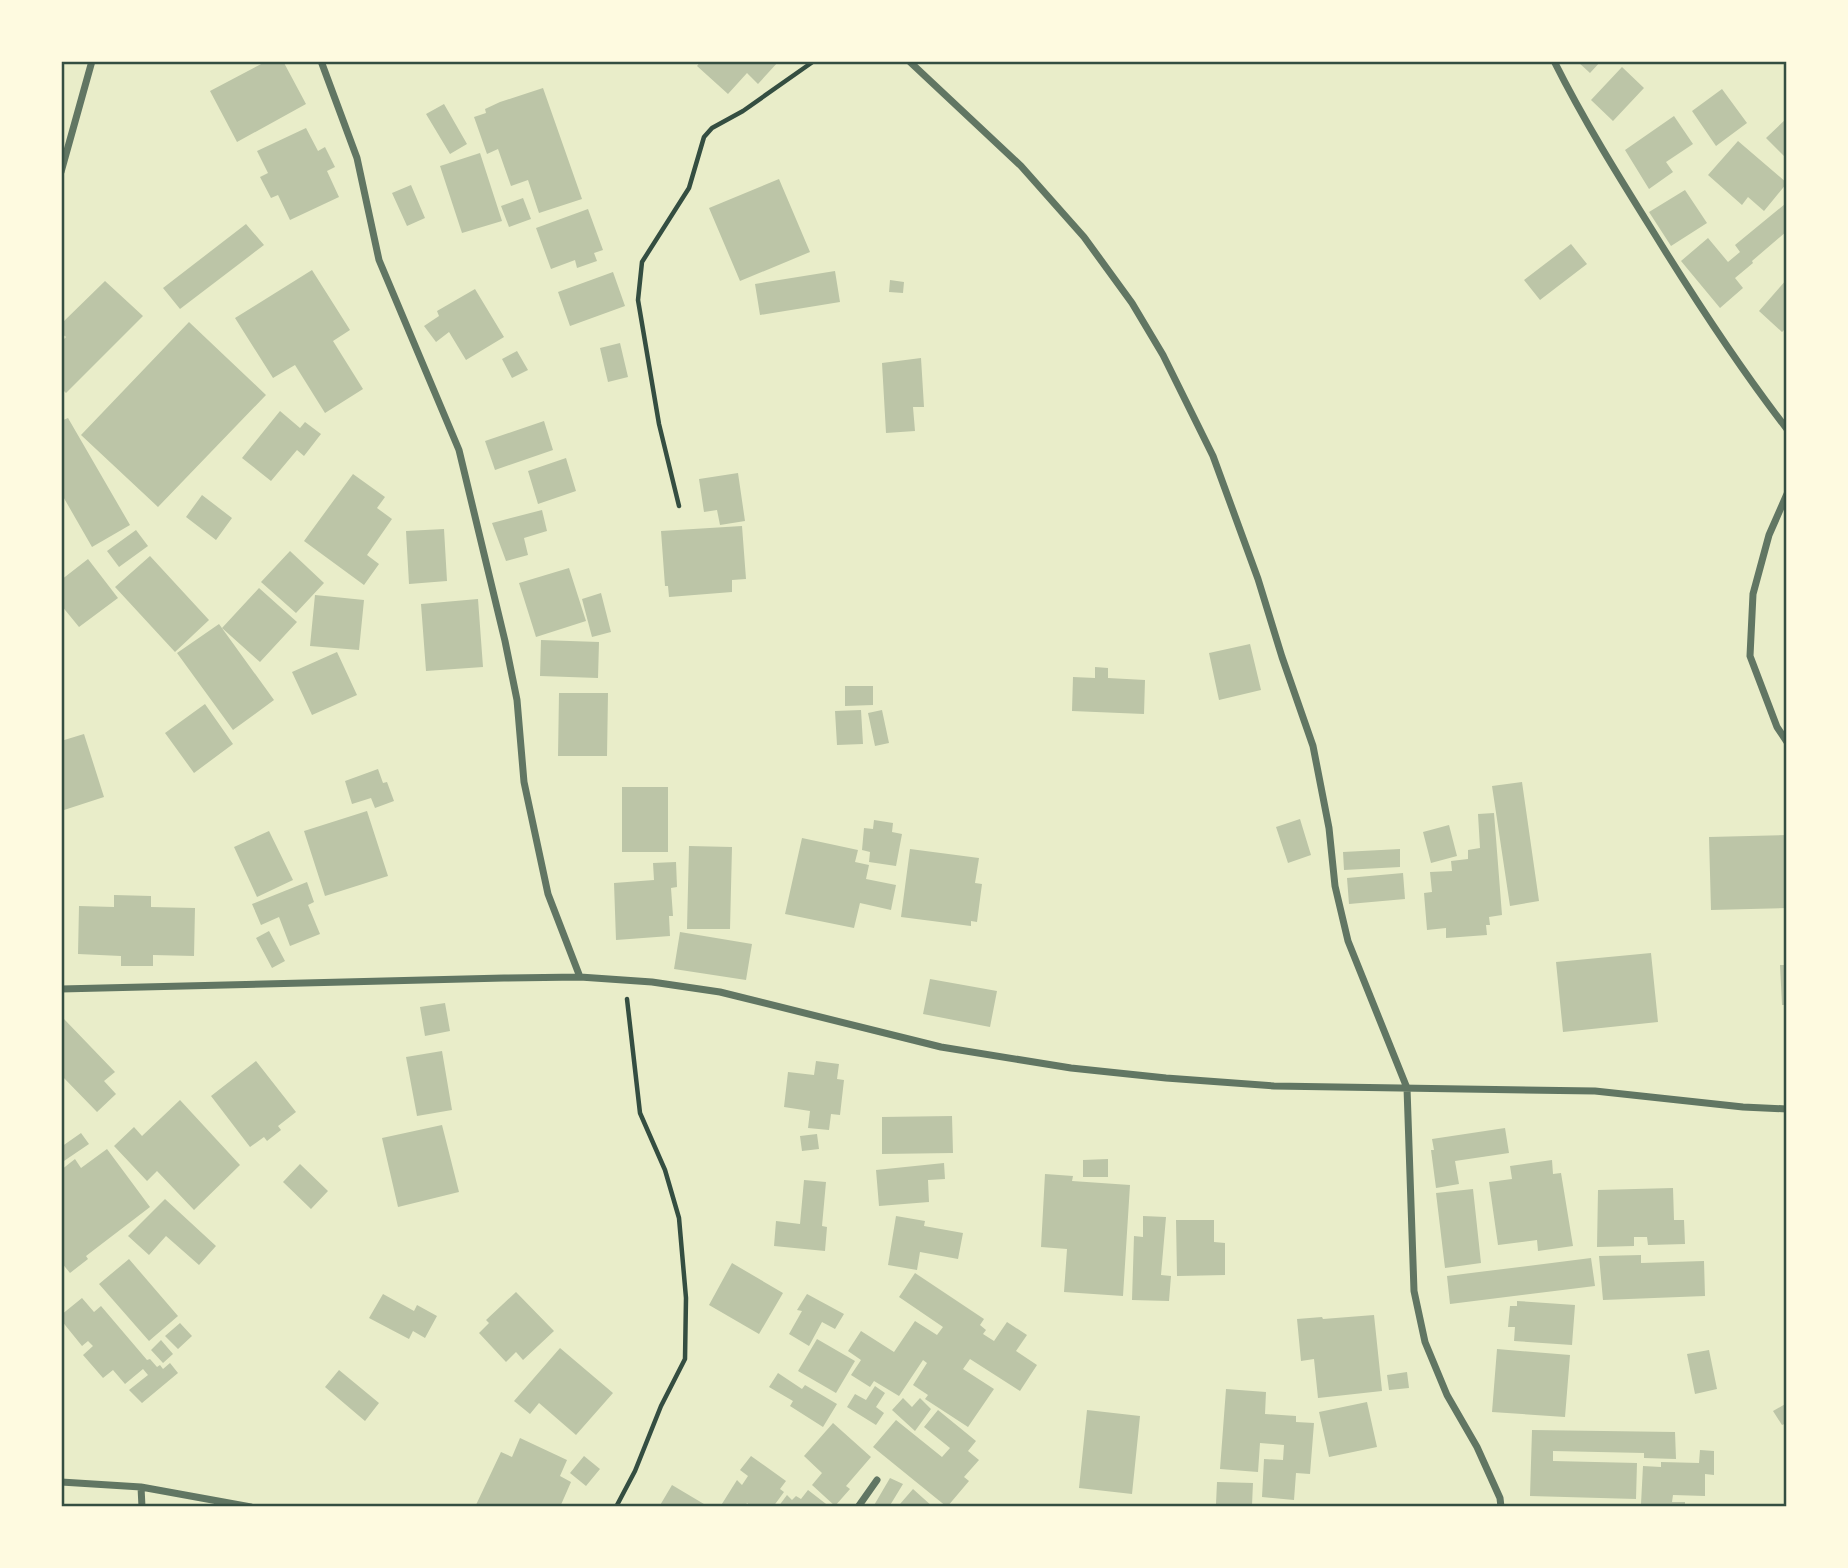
<svg xmlns="http://www.w3.org/2000/svg" width="1848" height="1568" font-family="Lora,serif">
  <style>
    .building { fill: #bcc5a7 }
    .lines { fill: none; stroke-linecap: round; stroke-linejoin: round }
    .path { stroke: #344e41; stroke-width: 4.5 }
    .minor { stroke: #617663; stroke-width: 7 }
    .neatline { fill: none; stroke: #344e41; stroke-width: 2.5 }
  </style>
  <rect width="100%" height="100%" fill="#e9edc9"/>
  <path class="building" d="M267 61H283L306 104 237 142 210 91Z
    M701 61H779L758 84 747 73 728 94 697 66Z
    M1577 61H1601L1590 73Z
    M1622 67 1644 88 1613 121 1591 100Z
    M543 88 582 199 539 213 528 180 511 186 498 149 487 154 474 117 486 113 485 109 500 102Z
    M1722 89 1747 123 1716 146 1692 111Z
    M444 104 467 144 450 154 426 114Z
    M1674 116 1693 144 1666 162 1673 172 1649 189 1625 150Z
    M1787 118V159L1766 138Z
    M306 128 318 151 325 147 335 167 327 171 339 197 290 220 278 195 271 198 260 177 268 173 257 151Z
    M1738 141 1787 183 1764 211 1748 197 1742 205 1708 175Z
    M480 153 502 221 462 233 440 166Z
    M779 179 810 252 740 281 709 208Z
    M411 185 425 218 407 226 392 193Z
    M1685 190 1707 223 1671 246 1649 212Z
    M523 198 531 219 509 227 501 206Z
    M1785 204 1787 231 1752 261 1753 263 1735 278 1743 288 1720 308 1681 261 1708 238 1728 262 1740 252 1735 245Z
    M588 209 603 250 594 253 597 261 577 268 575 260 551 269 536 228Z
    M246 224 264 245 180 309 163 288Z
    M1571 244 1587 264 1540 300 1524 280Z
    M312 270 350 330 333 341 363 389 325 413 295 365 273 378 235 318Z
    M835 271 840 302 760 315 755 284Z
    M613 272 625 306 570 326 558 292Z
    M1787 279V327L1782 332 1759 311Z
    M890 280 904 282 903 293 889 292Z
    M105 281 143 316 66 393 61 388V342L66 337 61 333V324Z
    M475 289 504 337 466 360 449 332 436 342 424 326 439 316 437 311Z
    M189 322 266 395 158 507 81 435Z
    M620 343 628 377 608 382 600 348Z
    M517 351 528 370 512 378 502 359Z
    M921 358 924 407H913L915 431 886 433 882 363Z
    M280 411 300 428 305 422 321 434 304 456 297 450 271 481 242 458Z
    M68 418 130 525 92 547 61 493V421Z
    M544 421 553 450 495 470 485 441Z
    M566 458 576 491 538 504 528 471Z
    M738 473 745 521 720 525 717 510 704 512 699 479Z
    M353 474 385 497 377 508 392 519 367 555 379 564 364 585 304 541Z
    M202 495 232 518 216 540 186 517Z
    M542 510 547 531 524 538 528 555 506 561 492 523Z
    M742 526 746 579 732 580V592L669 597 668 586H665L661 531Z
    M444 529 447 581 409 584 406 531Z
    M136 530 148 546 119 567 107 551Z
    M290 551 324 583 296 613 261 582Z
    M150 556 209 620 175 652 115 587Z
    M88 559 118 598 79 627 61 605V580Z
    M569 568 586 621 536 637 519 583Z
    M259 588 297 622 260 662 222 628Z
    M601 593 611 632 592 637 582 599Z
    M315 595 364 600 359 650 310 646Z
    M478 599 483 667 426 671 421 604Z
    M219 624 274 700 233 730 177 653Z
    M541 640 599 642 598 678 540 676Z
    M1250 644 1261 690 1219 700 1209 653Z
    M337 652 357 695 312 715 292 672Z
    M1095 667 1108 668V678L1145 680 1144 714 1072 711 1073 677 1095 678Z
    M845 686H873V705L845 706Z
    M559 693H608L607 756H558Z
    M205 704 233 744 194 773 165 733Z
    M861 710 863 744 837 745 835 711Z
    M882 710 889 743 875 746 868 713Z
    M84 734 104 797 61 811V741Z
    M378 769 383 783 387 782 394 801 375 808 371 798 352 804 345 781Z
    M1522 782 1539 901 1510 906 1492 786Z
    M622 787H668V852H622Z
    M367 811 388 876 325 896 304 831Z
    M1494 813 1502 915 1489 917 1490 925H1486L1487 935 1446 938V928L1427 930 1424 893 1432 892 1430 872 1452 871 1451 861 1468 859V850L1480 848 1478 814Z
    M1300 819 1311 855 1288 863 1276 827Z
    M874 820 893 823 892 832 902 834 896 866 869 862 870 852 862 850 864 828 873 829Z
    M1449 825 1457 856 1431 863 1423 832Z
    M269 831 293 880 257 897 234 847Z
    M1787 835V908L1711 910 1709 837Z
    M802 838 858 850 855 862 869 865 866 879 896 885 891 910 860 903 854 928 785 914Z
    M689 846 732 847 730 929H687Z
    M910 849 979 858 975 883 982 884 977 922 971 921V926L901 917Z
    M1400 849V867L1344 870 1343 852Z
    M676 862 677 887 671 888 673 916H669L670 936 616 940 614 883 654 880 653 863Z
    M1403 873 1405 899 1349 904 1347 878Z
    M307 882 314 902 308 905 320 934 290 946 279 917 261 925 252 904Z
    M114 895 151 896V907L195 908 194 956 153 955V966H121V956L78 954 79 906 114 907Z
    M269 931 285 961 272 968 256 938Z
    M680 932 752 944 746 980 674 969Z
    M1651 953 1658 1022 1563 1032 1556 962Z
    M1780 965H1787V1005H1782Z
    M930 979 997 991 990 1027 923 1014Z
    M445 1003 450 1031 425 1036 420 1007Z
    M64 1019 115 1072 104 1081 116 1094 97 1112 61 1075V1021Z
    M442 1051 452 1110 417 1116 406 1057Z
    M256 1061 296 1112 278 1126 281 1130 267 1141 264 1137 250 1147 211 1096Z
    M816 1061 839 1064 837 1079 844 1080 840 1115 831 1114 829 1130 808 1128 810 1111 784 1107 788 1072 814 1075Z
    M180 1100 240 1165 194 1210 157 1171 147 1181 114 1146 134 1127 142 1136Z
    M952 1116 953 1153 882 1154V1117Z
    M442 1125 459 1192 398 1207 382 1138Z
    M1505 1128 1509 1153 1455 1161 1459 1184 1436 1188 1431 1150H1434L1432 1139Z
    M81 1133 89 1144 61 1163V1147Z
    M817 1134 819 1149 802 1151 800 1136Z
    M107 1149 150 1207 86 1256 88 1259 70 1273 61 1262V1170L75 1159 81 1168Z
    M1108 1159V1177H1083V1160Z
    M1552 1160 1553 1174 1561 1173 1573 1246 1538 1251 1537 1240 1498 1245 1489 1182 1512 1179 1510 1166Z
    M944 1163 945 1179 928 1180 929 1202 879 1206 876 1170Z
    M300 1164 328 1191 311 1209 283 1182Z
    M1045 1174 1073 1176 1072 1181 1130 1185 1123 1296 1064 1292 1067 1249 1041 1247Z
    M804 1180 826 1182 822 1226 827 1227 825 1251 774 1246 776 1221 800 1224Z
    M1673 1188 1674 1220H1684L1685 1244 1648 1245 1647 1237H1634V1246L1597 1247 1598 1190Z
    M1473 1189 1481 1263 1445 1268 1436 1193Z
    M165 1199 216 1246 199 1265 166 1236 149 1255 128 1236Z
    M896 1216 925 1221 924 1226 963 1233 958 1259 920 1252 917 1270 888 1265Z
    M1143 1216 1166 1217 1161 1275 1171 1276 1169 1301 1132 1300 1134 1236 1143 1237Z
    M1176 1220H1214V1242L1225 1243V1275L1177 1276Z
    M1641 1255V1263L1704 1261 1705 1296 1603 1300 1599 1256Z
    M1591 1258 1595 1286 1450 1304 1447 1276Z
    M129 1259 178 1316 149 1341 99 1284Z
    M732 1263 783 1293 759 1334 709 1305Z
    M915 1273 984 1319 980 1325 986 1330 983 1334 994 1341 1007 1322 1027 1335 1016 1351 1037 1365 1020 1391 970 1359 963 1369 994 1389 968 1427 925 1399 928 1395 913 1385 927 1363 923 1360 899 1396 874 1381 870 1387 851 1375 861 1360 848 1351 861 1331 894 1352 915 1321 937 1335 943 1327 899 1297Z
    M516 1292 554 1331 523 1360 516 1352 506 1362 479 1333 489 1323 486 1320Z
    M383 1294 414 1311 417 1305 437 1316 425 1338 413 1331 409 1339 369 1318Z
    M807 1294 844 1314 835 1329 822 1322 809 1346 789 1334 802 1311 797 1310Z
    M82 1298 94 1312 101 1306 147 1360 150 1359 157 1367 160 1365 163 1369 170 1363 178 1373 142 1403 129 1390 148 1375 143 1369 125 1384 113 1370 103 1378 83 1355 93 1346 88 1341 82 1346 61 1320V1315Z
    M1517 1301 1575 1305 1572 1345 1514 1341 1515 1327H1508L1510 1306H1517Z
    M1374 1315 1382 1391 1318 1398 1314 1359 1301 1361 1297 1319 1322 1317 1323 1319Z
    M180 1323 192 1336 178 1349 165 1336Z
    M817 1339 855 1361 836 1393 798 1371Z
    M161 1340 173 1354 163 1363 151 1350Z
    M560 1348 613 1393 576 1435 539 1403 530 1414 514 1401Z
    M1497 1349 1570 1355 1565 1417 1492 1412Z
    M1709 1350 1717 1389 1695 1394 1687 1354Z
    M339 1370 379 1403 365 1421 325 1387Z
    M1407 1372 1409 1388 1389 1390 1387 1375Z
    M778 1373 802 1389 805 1385 837 1404 823 1427 790 1406 793 1401 769 1387Z
    M875 1386 885 1393 876 1407 884 1413 876 1425 847 1407 855 1394 866 1400Z
    M1226 1389 1266 1392 1265 1414 1296 1416V1422L1314 1423 1310 1474 1296 1473 1294 1500 1262 1497 1264 1459 1283 1460 1284 1445 1260 1443 1258 1472 1220 1469Z
    M903 1398 912 1407 920 1398 931 1409 915 1431 892 1410Z
    M1367 1402 1377 1447 1329 1457 1319 1412Z
    M1787 1403V1423L1782 1425 1773 1411Z
    M938 1410 976 1441 968 1451 979 1460 964 1477 969 1481 947 1507 873 1447 896 1420 942 1457 950 1448 924 1427Z
    M1087 1410 1140 1416 1132 1494 1079 1488Z
    M833 1423 871 1457 846 1486 850 1489 835 1506 812 1485 822 1473 804 1456Z
    M1532 1430 1675 1432 1676 1459 1644 1458V1453L1553 1451V1461L1637 1463 1636 1499 1530 1496Z
    M520 1438 567 1460 560 1476 571 1482 560 1507H475L501 1452 512 1457Z
    M1700 1450 1714 1451V1475L1705 1474V1496L1673 1495 1672 1502H1685V1507H1648V1504H1641L1643 1466 1661 1467V1462L1699 1463Z
    M584 1456 600 1469 586 1486 570 1473Z
    M751 1456 786 1481 780 1489 784 1492 773 1507H752L747 1503 745 1507H720L737 1480 742 1485 748 1476 740 1470Z
    M890 1478 903 1484 889 1507H873Z
    M1217 1482 1253 1483 1252 1505 1216 1504Z
    M672 1485 709 1507H659Z
    M913 1489 933 1507H903L900 1504Z
    M808 1490 830 1507H778L787 1495 792 1500 796 1496 801 1499Z"/>
  <g class="lines">
    <path class="path" d="M679 506 659 424 638 300 642 262 689 188 704 137 712 128 743 111 814 61
      M616 1507 635 1471 661 1406 685 1359 686 1298 679 1218 665 1170 640 1113 627 999"/>
    <path class="minor" d="M321 61 357 158 379 260 459 450 505 641 517 700 524 782 548 894 580 977
      M909 61 1021 166 1084 237 1132 303 1163 355 1213 456 1258 579 1282 657 1313 746 1329 828 1335 886 1348 941 1407 1088 1414 1291 1425 1342 1447 1395 1477 1447 1500 1498 1501 1507
      M1554 61C1584 121 1619 177 1654 233 1696 301 1738 366 1787 429
      M61 172 92 61
      M1787 494 1769 535 1753 594 1750 656 1777 727 1787 742
      M61 989 504 978 580 977 652 982 720 992 941 1047 1071 1068 1166 1078 1274 1086 1595 1091 1743 1107 1787 1109
      M61 1482 141 1487 251 1507
      M141 1487 142 1507
      M858 1507 877 1480"/>
  </g>
  <rect width="1848" height="1568" fill="none" stroke="#fefae0" stroke-width="126"/>
  <rect x="63" y="63" width="1722" height="1442" class="neatline"/>
</svg>
